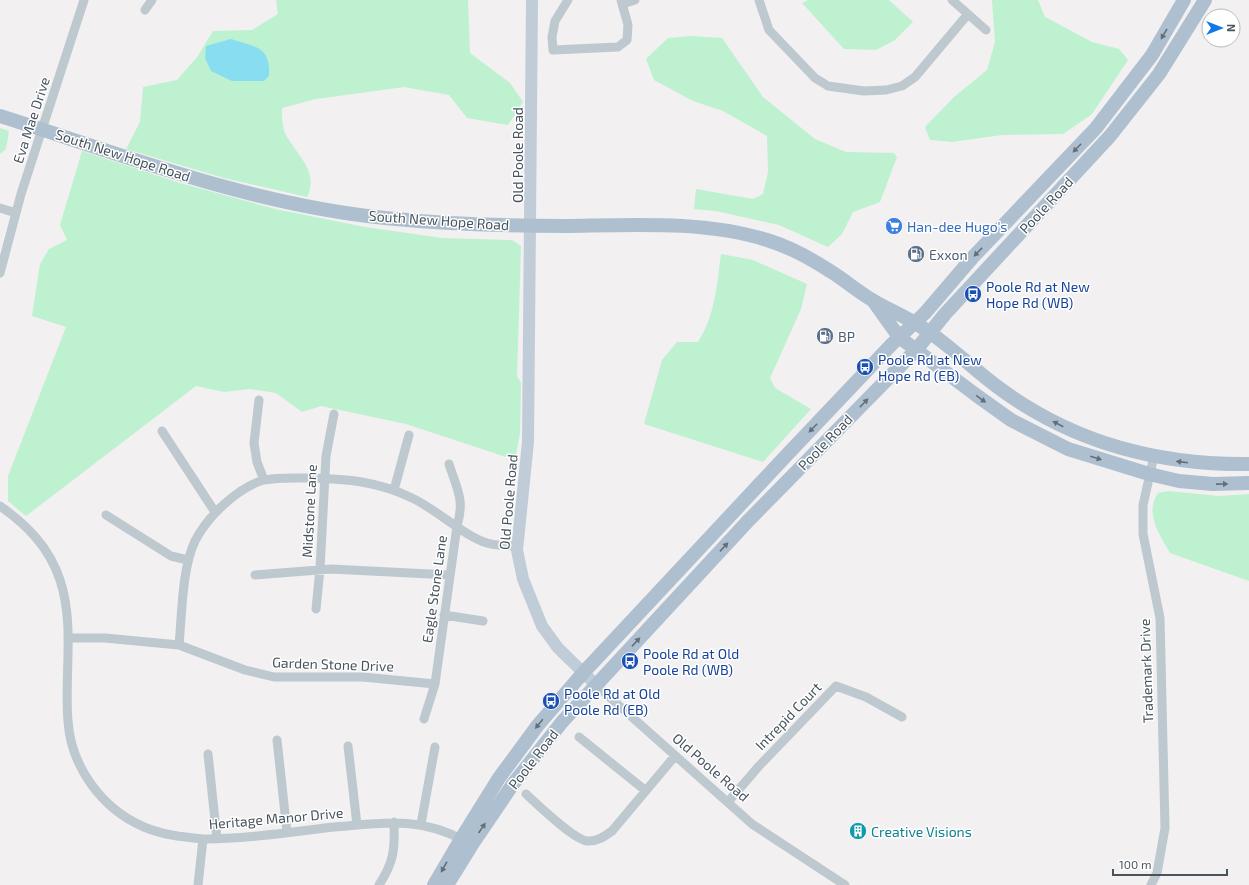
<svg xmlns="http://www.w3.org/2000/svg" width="1249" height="885" font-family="'Exo 2',sans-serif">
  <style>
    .green { fill: #bdf1cf }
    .water { fill: #88def0 }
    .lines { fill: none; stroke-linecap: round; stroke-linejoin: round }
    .street { stroke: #bdc8cf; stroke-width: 9 }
    .secondary { stroke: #c0ccd7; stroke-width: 12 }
    .primary { stroke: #aec0d0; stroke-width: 14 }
    .oneway { fill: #616f7a }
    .labels { text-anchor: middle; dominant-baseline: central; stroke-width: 3; stroke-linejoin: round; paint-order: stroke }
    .street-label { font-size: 14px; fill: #47545e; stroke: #fff }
    .shop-label { font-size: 14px; fill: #366cbe; stroke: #fff; text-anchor: start }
    .service-label { font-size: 14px; fill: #4e5e75; stroke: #fff; text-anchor: start }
    .transit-label { font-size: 14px; fill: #164399; stroke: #fff; text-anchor: start }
    .culture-label { font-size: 14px; fill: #0d838f; stroke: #fff; text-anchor: start }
  </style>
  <rect width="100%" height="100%" fill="#f2f0f0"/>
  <path class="green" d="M276 0H468L470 53 510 83 523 102 508 125 467 118 449 95 404 87 316 99 282 108C282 115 282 126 285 133 296 155 320 171 307 197L224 178 126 149 140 122 143 87 177 80 198 56 213 31 252 30 278 14Z
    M808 0H889L913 22 895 40 876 50 844 49 802 3Z
    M992 0H1038L1045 17 1092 42 1119 49 1128 60 1092 114 1063 134 1002 135 952 142 930 140 925 127 954 97 987 70 995 42Z
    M692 36 722 38 763 97 815 139 846 152 894 153 897 157 880 202 853 212 842 234 828 247 779 225 716 211 694 209 696 189 753 199 763 194 768 172 767 136 723 111 693 101 654 80 646 59 668 38Z
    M0 128 9 131 6 149 0 154Z
    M82 151 180 183 275 209 365 227 442 238 512 240 521 246 517 376 521 383 520 433 515 460 406 424 321 406 302 412 276 393 250 389 224 392 196 386 26 516 8 501V476L66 327 32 316 40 264 49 249 67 240 60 225Z
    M721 254 753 260 807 284 801 309 770 378 775 388 811 409 763 462 644 424 662 360 677 342H698C715 316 717 284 721 254Z
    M1168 491 1219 496 1249 494V581L1170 553C1160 535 1144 514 1158 493Z"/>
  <path class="water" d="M231 39C255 47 271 46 269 76L264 81H232L211 71 205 58 206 46Z"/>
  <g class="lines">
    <path class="street" d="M568 0 555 21 552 37 553 50 618 47 627 40 628 25 621 0
      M759 0 769 30 815 78 828 86 864 91 886 90 902 86 915 77 968 14
      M952 0 986 30
      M622 4 635 0
      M145 10 152 0
      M0 208 16 213
      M0 273 21 194 84 0
      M259 400 254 443 257 462 264 480
      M162 431 215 512
      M394 490 409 435
      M0 506C27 525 49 547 60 580 75 625 64 675 68 721 71 767 102 809 144 827 163 835 183 837 203 839 246 839 291 832 334 827 382 823 420 816 465 841
      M106 515 171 556 188 560
      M255 575 331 569 449 575
      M316 609 320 569 326 456 334 414
      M444 615 483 621
      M68 638H105L179 645 245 670 274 677H363L435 684
      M179 645C182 614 182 568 195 541 207 517 238 487 264 480 279 477 295 478 309 478 347 479 377 481 412 498 436 509 464 536 487 543 497 546 507 546 517 546
      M596 685 752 824 845 885
      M424 719 435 684 457 526C465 500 457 489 449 464
      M579 737 646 791
      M277 740 287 832
      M348 746 357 825
      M208 754 217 839
      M526 794C538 805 573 839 587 841 597 842 605 836 612 831L675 756
      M728 802 759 766 836 686 866 697 902 717
      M421 824 435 747
      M198 885 203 839
      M379 885C394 862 395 849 394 822
      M1151 885 1157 873 1165 828 1160 618 1143 534V505L1154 456"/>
    <path class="secondary" d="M532 0 528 442 517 550 523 579 542 626 558 648 596 685"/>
    <path class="primary" d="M0 116C126 156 253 205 385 218 445 224 505 226 565 226 631 225 707 220 770 241 789 247 813 260 830 271 845 280 858 292 874 301 891 311 909 318 926 330 952 347 974 370 999 388 1074 443 1157 465 1249 464
      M874 302 899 337 976 395 1011 420 1068 449 1149 474 1179 481 1213 484 1249 483
      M434 885 461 839 499 778 538 725 583 673 783 459 892 344 925 313 973 257 1096 128 1152 55 1184 0
      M447 885 473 843 513 784 562 722 748 521 916 350 945 314 1110 136 1159 74 1205 0"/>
  </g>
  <defs><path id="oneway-solid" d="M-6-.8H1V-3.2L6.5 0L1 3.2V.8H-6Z"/></defs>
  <g class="oneway">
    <use href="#oneway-solid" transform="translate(1164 34) rotate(120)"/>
    <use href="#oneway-solid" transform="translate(1077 148) rotate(134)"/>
    <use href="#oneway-solid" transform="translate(978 252) rotate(134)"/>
    <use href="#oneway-solid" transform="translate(981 399) rotate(36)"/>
    <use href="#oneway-solid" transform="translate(864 403) rotate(-46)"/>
    <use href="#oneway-solid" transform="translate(1058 424) rotate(-152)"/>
    <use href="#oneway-solid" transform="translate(813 428) rotate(134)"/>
    <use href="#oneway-solid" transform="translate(1096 458) rotate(17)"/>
    <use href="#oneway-solid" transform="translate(1182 462) rotate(-173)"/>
    <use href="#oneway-solid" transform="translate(1222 484) rotate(-1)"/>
    <use href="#oneway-solid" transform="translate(724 547) rotate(-47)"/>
    <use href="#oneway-solid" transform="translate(636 642) rotate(-47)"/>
    <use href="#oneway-solid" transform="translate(539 724) rotate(129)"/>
    <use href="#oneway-solid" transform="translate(482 828) rotate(-56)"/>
    <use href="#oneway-solid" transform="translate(444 867) rotate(119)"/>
  </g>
  <defs>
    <symbol id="supermarket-disc" viewBox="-11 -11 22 22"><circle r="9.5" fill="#3f7fe0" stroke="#fff"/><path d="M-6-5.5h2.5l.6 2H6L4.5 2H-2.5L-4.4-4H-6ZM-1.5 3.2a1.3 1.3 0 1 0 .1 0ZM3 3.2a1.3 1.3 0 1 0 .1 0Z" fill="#fff"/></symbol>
    <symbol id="fuel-disc" viewBox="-11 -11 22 22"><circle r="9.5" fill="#5c6f8a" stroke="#fff"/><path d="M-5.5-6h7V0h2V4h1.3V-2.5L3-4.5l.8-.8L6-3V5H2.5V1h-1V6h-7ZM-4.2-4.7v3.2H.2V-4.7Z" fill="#fff"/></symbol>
    <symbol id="bus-disc" viewBox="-11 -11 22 22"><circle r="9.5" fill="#1a4fb4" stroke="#fff"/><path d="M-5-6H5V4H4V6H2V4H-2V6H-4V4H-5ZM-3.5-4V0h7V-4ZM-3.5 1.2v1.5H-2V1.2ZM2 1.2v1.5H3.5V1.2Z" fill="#fff"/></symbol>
    <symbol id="building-disc" viewBox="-11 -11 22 22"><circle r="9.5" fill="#0f9aa8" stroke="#fff"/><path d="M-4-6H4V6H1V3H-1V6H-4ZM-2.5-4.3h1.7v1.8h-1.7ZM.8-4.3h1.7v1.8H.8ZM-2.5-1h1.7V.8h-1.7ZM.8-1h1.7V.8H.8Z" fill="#fff"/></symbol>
  </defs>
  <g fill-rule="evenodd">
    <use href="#supermarket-disc" x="884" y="216" width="20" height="20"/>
    <use href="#fuel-disc" x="906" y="244" width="20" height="20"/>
    <use href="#bus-disc" x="963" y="284" width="20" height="20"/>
    <use href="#fuel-disc" x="815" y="326" width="20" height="20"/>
    <use href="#bus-disc" x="855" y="357" width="20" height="20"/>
    <use href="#bus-disc" x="620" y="651" width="20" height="20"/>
    <use href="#bus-disc" x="541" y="691" width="20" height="20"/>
    <use href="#building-disc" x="848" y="821" width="20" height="20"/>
  </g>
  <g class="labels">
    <g class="street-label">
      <text transform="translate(31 120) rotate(-72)">Eva Mae Drive</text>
      <text transform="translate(123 155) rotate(18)">South New Hope Road</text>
      <text transform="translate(517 155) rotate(-90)">Old Poole Road</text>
      <text transform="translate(1046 205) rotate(-47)">Poole Road</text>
      <text transform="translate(439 220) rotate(4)">South New Hope Road</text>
      <text transform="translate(825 442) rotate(-46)">Poole Road</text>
      <text transform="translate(508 502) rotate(-85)">Old Poole Road</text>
      <text transform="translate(309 511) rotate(-87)">Midstone Lane</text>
      <text transform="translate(434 589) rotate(-82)">Eagle Stone Lane</text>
      <text transform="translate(333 664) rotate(2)">Garden Stone Drive</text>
      <text transform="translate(1146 671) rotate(-92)">Trademark Drive</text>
      <text transform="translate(788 716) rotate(-46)">Intrepid Court</text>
      <text transform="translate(533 759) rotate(-52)">Poole Road</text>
      <text transform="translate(711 767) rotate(41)">Old Poole Road</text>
      <text transform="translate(276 818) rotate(-5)">Heritage Manor Drive</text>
    </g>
    <g class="shop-label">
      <text x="907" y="226">Han-dee Hugo's</text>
    </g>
    <g class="service-label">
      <text x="929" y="254">Exxon</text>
      <text x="838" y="336">BP</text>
    </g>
    <g class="transit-label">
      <text x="986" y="286">Poole Rd at New<tspan x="986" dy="16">Hope Rd (WB)</tspan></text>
      <text x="878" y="359">Poole Rd at New<tspan x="878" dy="16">Hope Rd (EB)</tspan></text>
      <text x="643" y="653">Poole Rd at Old<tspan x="643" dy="16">Poole Rd (WB)</tspan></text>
      <text x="564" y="693">Poole Rd at Old<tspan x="564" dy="16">Poole Rd (EB)</tspan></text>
    </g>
    <g class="culture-label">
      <text x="871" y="831">Creative Visions</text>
    </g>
  </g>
  <g transform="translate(1221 28) rotate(90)"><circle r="19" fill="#ffffff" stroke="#b5bbbf"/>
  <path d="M0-3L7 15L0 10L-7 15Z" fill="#1078eb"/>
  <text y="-6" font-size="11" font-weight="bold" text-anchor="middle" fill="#47545e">N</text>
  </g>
  <path d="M1113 869v6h114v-6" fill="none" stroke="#47545e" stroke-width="2"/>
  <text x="1119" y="869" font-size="12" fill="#47545e" stroke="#ffffff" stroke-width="3" paint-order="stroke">100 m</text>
</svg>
